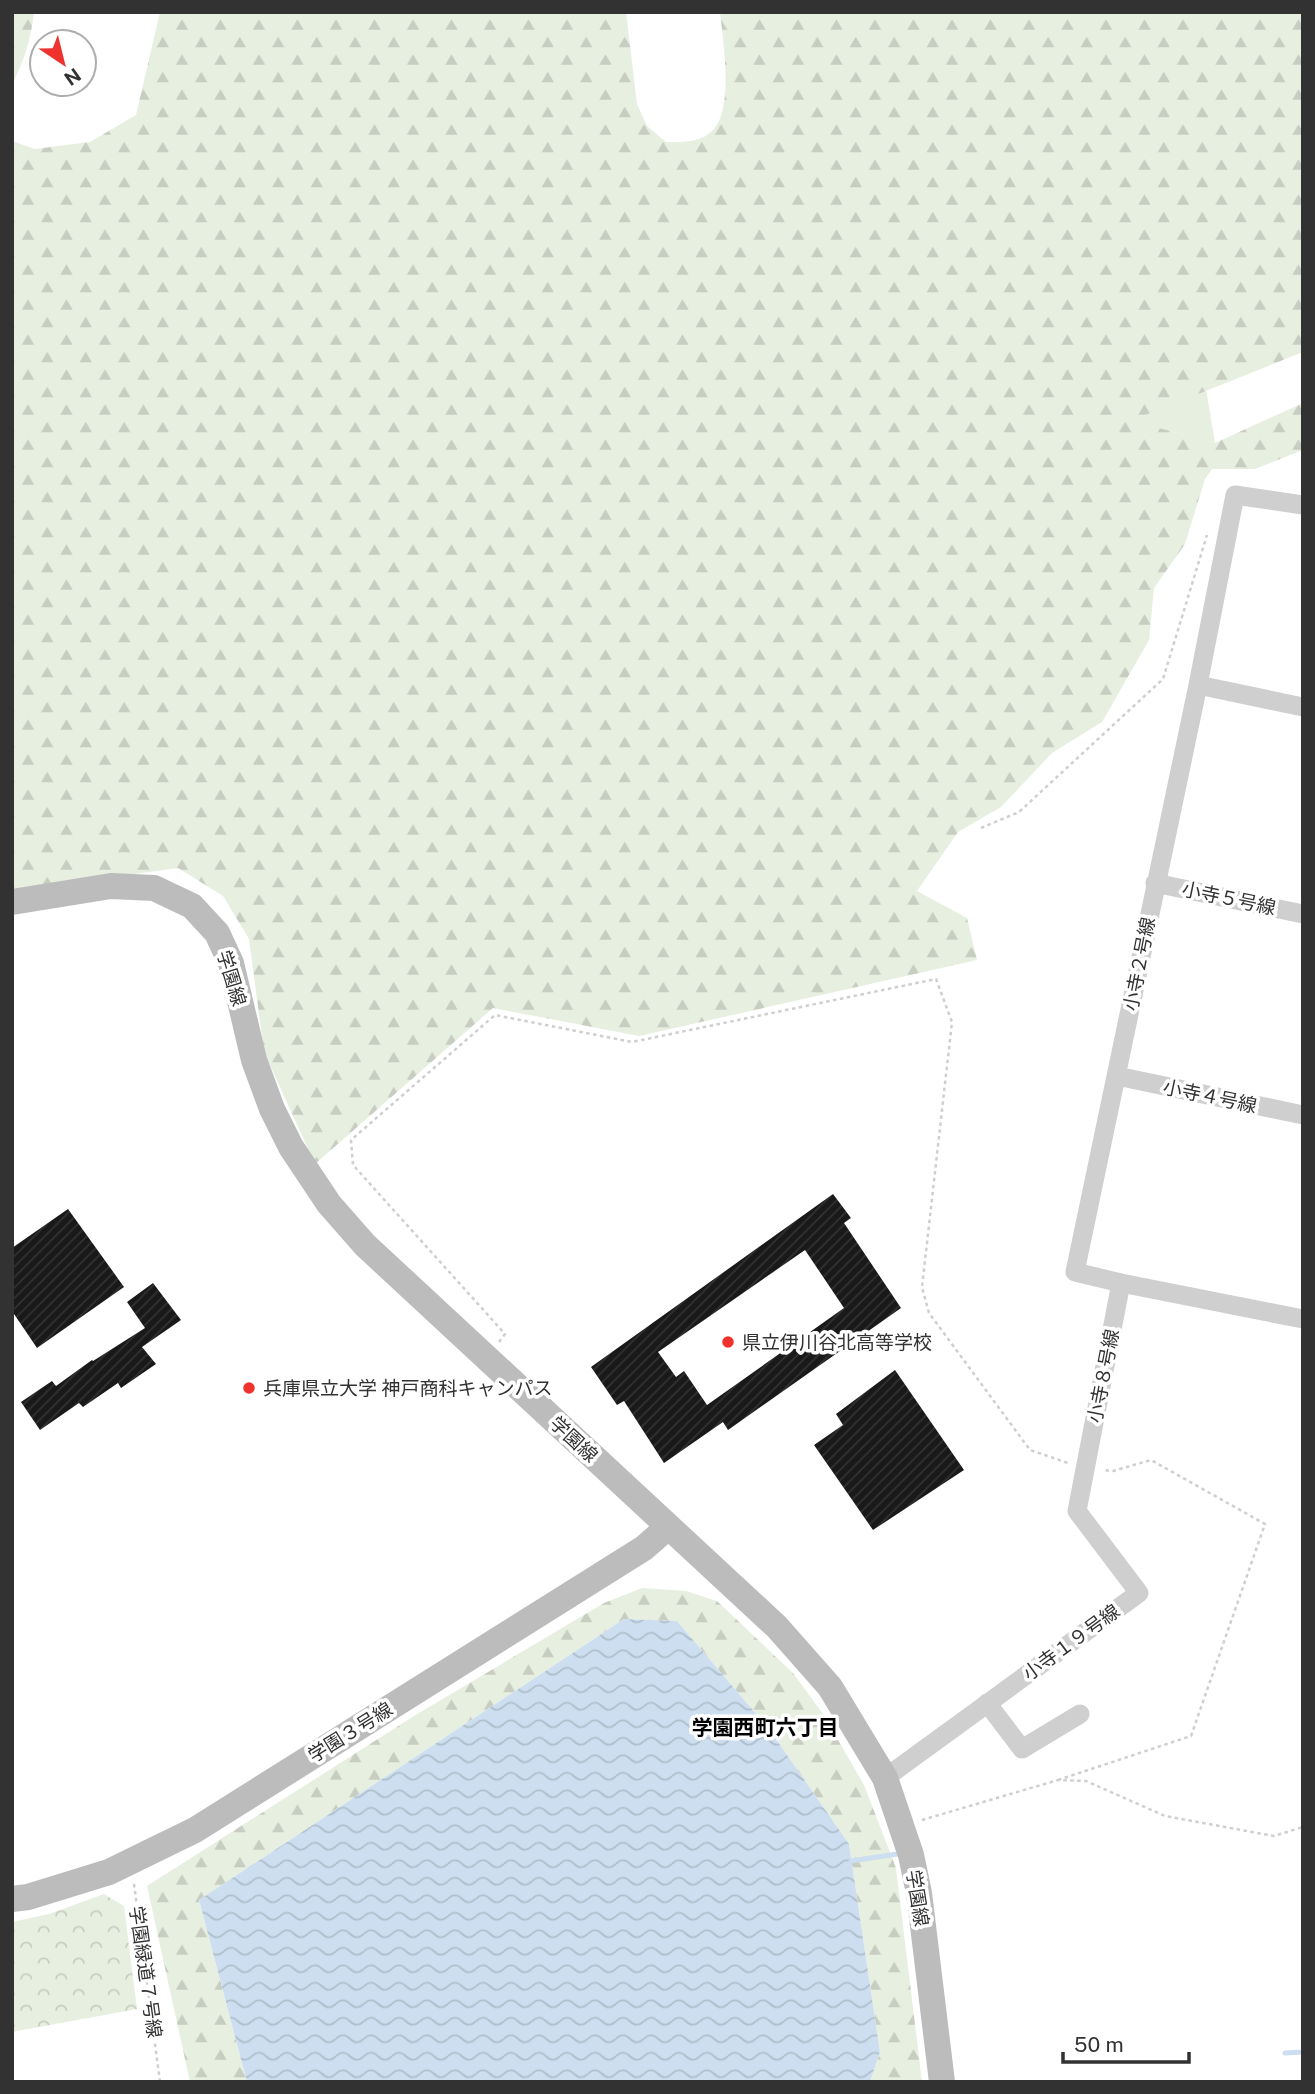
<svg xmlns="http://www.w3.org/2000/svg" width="1315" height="2094" font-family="'Public Sans','Noto Sans JP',sans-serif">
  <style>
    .grass { fill: #e7efe0 }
    .forest { fill: url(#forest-firs) }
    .park { fill: url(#park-crowns) }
    .water { fill: url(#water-waves) }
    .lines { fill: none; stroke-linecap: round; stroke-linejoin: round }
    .stream { stroke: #ccdeef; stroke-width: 5 }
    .building { fill: url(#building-hatch); fill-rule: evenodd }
    .path { stroke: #cfcfcf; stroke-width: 2.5; stroke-dasharray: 3.5 3.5; stroke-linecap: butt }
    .street { stroke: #cfcfcf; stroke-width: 19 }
    .secondary { stroke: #bcbcbc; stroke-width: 26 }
    .poi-dot { fill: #ef322e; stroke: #fff; stroke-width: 2.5 }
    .labels { text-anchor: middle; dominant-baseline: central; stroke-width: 7; stroke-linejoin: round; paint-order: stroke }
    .street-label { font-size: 19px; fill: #323232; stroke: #fff }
    .poi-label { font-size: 19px; fill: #323232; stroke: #fff; text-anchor: start }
    .neighbourhood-label { font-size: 21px; font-weight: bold; fill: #000; stroke: #fff }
  </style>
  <defs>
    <pattern id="forest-firs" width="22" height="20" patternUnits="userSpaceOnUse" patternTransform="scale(1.75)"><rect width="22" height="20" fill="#e7efe0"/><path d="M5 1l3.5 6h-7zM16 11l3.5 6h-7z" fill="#c7cdc1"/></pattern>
    <pattern id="park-crowns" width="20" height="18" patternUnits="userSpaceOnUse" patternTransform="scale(1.75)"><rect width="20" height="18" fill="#e7efe0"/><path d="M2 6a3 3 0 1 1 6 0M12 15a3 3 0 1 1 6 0" fill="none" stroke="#c7cdc1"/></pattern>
    <pattern id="water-waves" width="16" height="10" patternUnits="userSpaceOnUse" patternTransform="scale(1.75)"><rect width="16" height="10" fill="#ccdeef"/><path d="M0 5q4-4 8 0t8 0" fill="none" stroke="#b0bfcd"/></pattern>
    <pattern id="building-hatch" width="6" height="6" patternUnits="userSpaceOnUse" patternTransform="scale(1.75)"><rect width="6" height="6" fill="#191919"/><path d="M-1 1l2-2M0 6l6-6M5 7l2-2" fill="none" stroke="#323232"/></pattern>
  </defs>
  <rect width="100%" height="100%" fill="#fff"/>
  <path class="grass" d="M1206 389 1215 443 1143 424V416Z"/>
  <path class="forest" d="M12 12H34C31 39 24 61 12 85Z
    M160 12H626L637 104 647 126 666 142C682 142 701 143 713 130 734 108 723 41 720 12H1303V352L1143 416 1144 424 1215 443 1303 403V450L1255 469H1212L1205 479 1185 544 1154 588 1149 640 1102 722 1052 753 1001 807 958 832 917 891 967 918 977 960 639 1036 493 1008 315 1164 264 1052 249 939 223 896 178 868 12 891V141L35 149 90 142 136 115Z
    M642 1588 686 1591 717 1601 793 1673 823 1714 864 1785 896 1868 922 2082H870L880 2052 849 1844 769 1729 677 1621 624 1619 199 1900 247 2082H190L147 1886 414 1716 604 1603Z"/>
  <path class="park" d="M104 1894 124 1906 137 2009 12 2032V1922L49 1914Z"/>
  <path class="water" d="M624 1619 677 1621 769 1729 849 1844 880 2052 870 2082H247L199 1900Z"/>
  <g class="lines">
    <path class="stream" d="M851 1861 904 1853
      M1285 2053 1303 2052"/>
  </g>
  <path class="building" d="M833 1194 851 1218 844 1223 901 1308 728 1430 723 1422 664 1463 624 1401 617 1405 591 1367ZM805 1250 844 1308 707 1405 684 1371 676 1377 658 1352Z
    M68 1209 124 1287 37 1348 12 1311V1248Z
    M153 1283 181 1320 142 1347 156 1364 121 1388 118 1383 83 1407 79 1403 40 1430 21 1402 52 1381 56 1386 92 1360 93 1361 145 1328 127 1302Z
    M895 1370 964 1470 873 1530 814 1445 843 1425 836 1414Z"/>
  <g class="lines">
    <path class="path" d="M981 828 1019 812 1163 679 1207 535
      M499 1342 505 1334 353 1165 351 1140 495 1015 632 1042 936 979 952 1022 922 1287 929 1313 1030 1450 1068 1463
      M1058 1780 1191 1736 1265 1524 1151 1460 1113 1471 1102 1470
      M922 1820 1058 1780 1086 1781 1165 1816 1274 1836 1303 1827
      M134 1884 160 2082"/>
    <path class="street" d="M1303 505 1235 495 1198 685 1075 1272 1121 1283 1303 1319
      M1198 685 1303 707
      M1155 883 1303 914
      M1117 1076 1303 1115
      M987 1703 1022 1749 1080 1714
      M885 1778 1139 1593 1077 1511 1121 1283"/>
    <path class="secondary" d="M12 902 111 886 154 888 192 906 217 933 231 963 254 1060 272 1109 291 1147 329 1204 365 1245 777 1627 830 1687 885 1778 911 1855 919 1893 942 2082
      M12 1899 28 1897 109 1872 195 1830 644 1548 668 1527"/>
  </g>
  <g class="poi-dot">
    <circle cx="728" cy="1342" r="7"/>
    <circle cx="249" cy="1388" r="7"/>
  </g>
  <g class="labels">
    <g class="street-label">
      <text transform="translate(1229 898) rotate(12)">小寺５号線</text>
      <text transform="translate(1139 964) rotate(-79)">小寺２号線</text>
      <text transform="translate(232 978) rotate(73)">学園線</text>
      <text transform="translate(1210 1096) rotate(12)">小寺４号線</text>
      <text transform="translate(1103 1376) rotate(-79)">小寺８号線</text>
      <text transform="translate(574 1439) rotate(43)">学園線</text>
      <text transform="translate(1071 1642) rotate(-36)">小寺１９号線</text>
      <text transform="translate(350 1732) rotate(-32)">学園３号線</text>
      <text transform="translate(918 1898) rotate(81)">学園線</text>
      <text transform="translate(146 1972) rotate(82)">学園緑道７号線</text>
    </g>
    <g class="poi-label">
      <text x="742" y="1342">県立伊川谷北高等学校</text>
      <text x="263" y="1388">兵庫県立大学 神戸商科キャンパス</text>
    </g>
    <g class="neighbourhood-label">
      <text x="765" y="1727">学園西町六丁目</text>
    </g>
  </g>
  <rect width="1315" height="2094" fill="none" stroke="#323232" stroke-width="28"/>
  <g transform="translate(63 63) rotate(145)"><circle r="33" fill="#ffffff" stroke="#adadad" stroke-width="2"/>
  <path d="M0-5L12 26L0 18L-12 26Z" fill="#ef322e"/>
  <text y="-10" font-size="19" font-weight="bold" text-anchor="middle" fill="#323232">N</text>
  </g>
  <path d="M1063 2052v10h126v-10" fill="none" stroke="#323232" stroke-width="3.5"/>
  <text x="1074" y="2052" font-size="21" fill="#323232" stroke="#ffffff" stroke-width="5" paint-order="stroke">50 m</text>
</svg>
